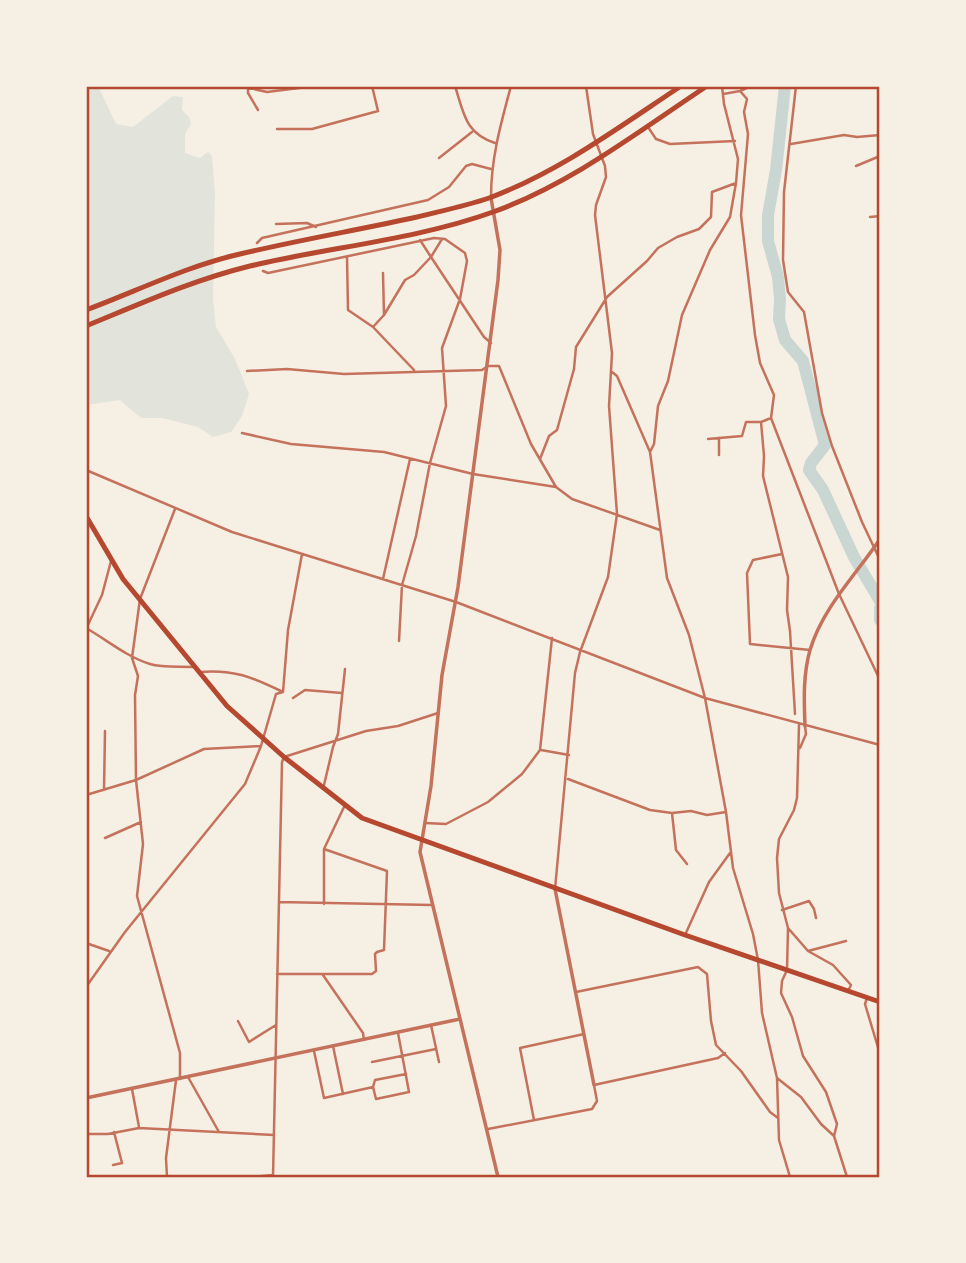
<svg xmlns="http://www.w3.org/2000/svg" width="966" height="1263" font-family="Lato,sans-serif">
  <style>
    .green { fill: #e2e4dc }
    .lines { fill: none; stroke-linecap: round; stroke-linejoin: round }
    .river { stroke: #c9d6d2; stroke-width: 12 }
    .minor { stroke: #c5725c; stroke-width: 2.5 }
    .tertiary { stroke: #c5725c; stroke-width: 3.5 }
    .trunk { stroke: #b5482f; stroke-width: 5 }
    .neatline { fill: none; stroke: #b5482f; stroke-width: 2.5 }
  </style>
  <rect width="100%" height="100%" fill="#f6efe4"/>
  <path class="green" d="M86 86H95L100 90 116 124 133 127 173 96 183 97 182 110 189 117 191 124 185 134V153L200 158 208 152 212 156 215 193 213 299 216 327 235 359 249 394 242 416 231 432 213 437 198 427 162 418H141L120 400 86 405Z"/>
  <g class="lines">
    <path class="river" d="M785 86 776 170 768 215V241L778 277 780 299 779 319 785 340 803 361 825 445 811 463 809 470 823 490 854 557 880 601
      M880 608V620"/>
    <path class="minor" d="M240 86 267 92 315 86
      M455 86C464 114 465 133 495 143
      M796 86 784 192 783 260 788 292 804 312 822 413 832 446 862 522 880 560
      M248 87V93L258 110
      M740 91 747 99 744 112 748 134 741 215 755 335 760 363 774 395 771 418 839 594 880 680
      M723 94 740 91 751 86
      M648 127 656 139 670 144 735 141
      M277 129H312L378 111 372 86
      M791 144 844 135 857 137 880 135
      M439 158 472 132
      M856 166 880 156
      M491 197C491 158 501 123 511 86
      M870 217 880 216
      M276 224 307 223 316 227
      M442 239 431 257 484 337 491 343
      M257 243 262 238 428 200 449 187 466 166 472 164 491 169
      M347 257 348 310 373 327 384 315 383 273
      M263 271 268 273 434 238 445 239 465 253 467 261 460 299 442 348 446 406 430 463 416 536 402 585 399 641
      M384 315 405 280 414 275 431 257 420 240
      M373 327 414 370
      M247 371 287 369 344 374 482 370 488 366H499L531 444 556 487 572 499 660 530
      M612 372 617 376 650 452 667 578 689 635 705 698 726 812 733 868 753 934 758 960 762 1013 777 1078 779 1140 790 1177
      M771 418 761 422 764 456 763 476 788 577 787 610 790 631 795 714
      M242 433 291 444 384 452 473 474 556 487
      M719 438V455
      M708 439 742 436 746 422H760
      M650 452 654 444 658 406 668 381 682 315 710 250 730 217 736 183 738 159 724 104 722 86
      M540 459 549 436 557 430 574 369 576 347 607 297 647 261 658 248 677 237 699 229 711 217 712 192 736 183
      M86 470 232 532 456 602 705 698 880 745
      M175 509 140 599 132 658 138 676 135 695 136 780 143 844 137 896 180 1053V1079
      M782 554 753 560 747 573 750 644 810 650
      M383 579 410 459
      M86 628C107 640 127 657 150 664 163 668 180 666 195 667
      M86 629 102 595 111 561
      M199 672C234 669 252 677 283 692
      M293 698 305 690 342 693
      M799 725 797 798 794 810 779 839 777 858 779 893 788 928 787 970 782 981 781 993 792 1017 803 1056 826 1092 837 1124 834 1136
      M800 748 806 734 805 726
      M541 750 569 755
      M568 779 650 810 672 813 691 811 707 815 726 812
      M324 785 333 747 338 734 345 669
      M104 790 105 731
      M86 795 136 780 204 749 261 746
      M672 813 676 850 687 864
      M425 823 446 824 488 802 522 774 540 750 552 638
      M105 838 141 822
      M555 889 575 673 580 652 608 577 617 514 609 406 612 353 595 215 596 205 606 177 605 166 593 134 586 86
      M279 902 432 905
      M324 904V849L344 807
      M782 910 809 901 814 909 816 918
      M788 928 808 951 833 965 851 985 849 989
      M685 935 709 882 730 853
      M86 943 109 951
      M808 951 846 941
      M277 974H372L376 971 375 954 377 952 384 950 387 871 324 849
      M323 975 363 1033 364 1040
      M86 987 125 932 245 784 261 746 276 694 283 692 288 630 302 554
      M576 992 698 967 707 974 711 1021 716 1045 741 1071 770 1112 778 1118
      M867 998 865 1004 880 1054
      M238 1021 249 1042 276 1025
      M431 1025 439 1062
      M333 1046 343 1094
      M314 1051 324 1098 373 1087 375 1080 406 1074
      M372 1062 436 1049
      M188 1077 219 1132
      M777 1078 801 1097 821 1124 834 1136 847 1177
      M373 1087 376 1099 409 1092 398 1033
      M132 1089 139 1127
      M534 1120 520 1048 584 1034
      M488 1129 592 1109 597 1101 594 1085 718 1058 725 1053
      M86 1134H108L139 1128 274 1135
      M113 1165 122 1163 114 1132
      M167 1177 166 1158 176 1080
      M252 1177 273 1175
      M273 1177 282 762 284 757 366 731 398 726 438 713"/>
    <path class="tertiary" d="M491 198 500 250 498 280 458 587 442 675 431 786 420 852 498 1177
      M805 726C804 700 803 675 810 650 823 607 856 575 880 539
      M555 889 594 1085
      M86 1098 460 1019"/>
    <path class="trunk" d="M86 310C137 291 187 266 240 254 299 240 358 230 417 217 441 211 466 206 489 198 559 172 619 127 681 86
      M86 326C140 304 193 280 250 266 330 247 415 240 493 212 571 184 639 131 707 86
      M86 516 123 579 227 706 284 757 362 818 685 935 880 1002"/>
  </g>
  <rect width="966" height="1263" fill="none" stroke="#f6efe4" stroke-width="175"/>
  <rect x="88" y="88" width="790" height="1088" class="neatline"/>
</svg>
